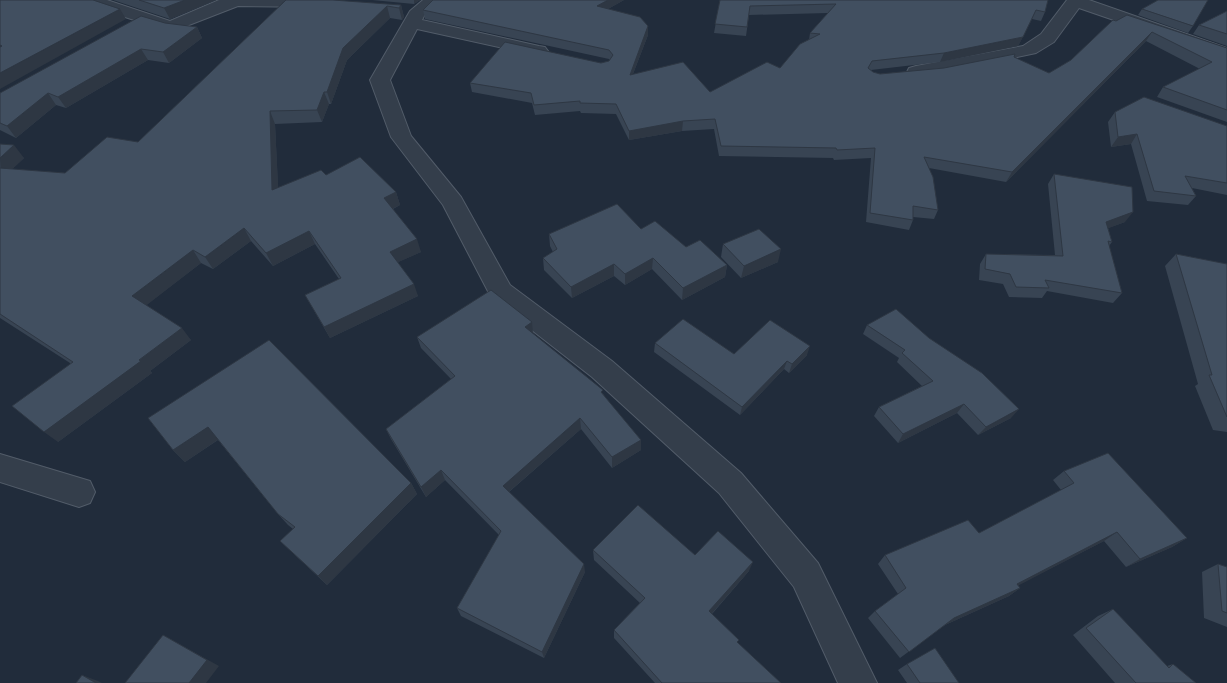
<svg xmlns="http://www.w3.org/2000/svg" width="1227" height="683" font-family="'Golos Text',sans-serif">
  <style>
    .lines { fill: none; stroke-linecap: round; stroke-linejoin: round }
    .minor-casing { stroke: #525c69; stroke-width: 2 }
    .minor { fill: #343e4b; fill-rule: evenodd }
    .wall { fill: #384453 }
    .shaded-wall { fill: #2e3743 }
    .building { fill: #414f60; stroke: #2e3743 }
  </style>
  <rect width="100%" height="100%" fill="#212c3b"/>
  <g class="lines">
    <defs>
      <path id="minor" d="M83 0H107L170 21 219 0H329L330 2 328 6 322 7 238 6 171 32 85 4Z
        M423 0H442L425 14 422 20 539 46 545 47 548 51 545 55 539 56 417 29 390 80 411 136 461 197 510 285 612 361 741 473 818 563 877 683H838L794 587 719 493 592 377 492 299 443 205 391 137 370 80 410 11Z
        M1067 0H1089L1227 48V59L1079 8 1054 42 1036 53 925 77 909 76 907 72 909 68 916 66 1023 46 1041 34Z
        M0 454 90 481 95 492 90 503 79 507 0 482Z"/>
    </defs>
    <use href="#minor" class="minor-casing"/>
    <use href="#minor" class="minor"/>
  </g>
  <path class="wall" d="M113 0H216L170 19Z
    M286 0 401 5 404 17 402 20 390 18 347 60 331 104H329L322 122 275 124 278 188 326 175 396 192 400 205 393 209 421 252 398 262 418 296 330 338 305 295 339 279 315 244 273 266 251 241 213 269 201 263 146 305 191 340 150 371 152 373 58 442 70 363 0 318V144L24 158 12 169 65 173 138 142Z
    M372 0H420L414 4Z
    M433 0H624L608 9 648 35 633 74 710 92 780 68 809 40 810 33 828 13 749 15 746 36 714 33 720 0H1048L1045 12 1041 21 1032 19 1018 46 940 62 871 70 873 72 880 74 944 68 1014 57 1049 73 1071 60 1113 20 1227 48V122L1157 97 1163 87 1200 69 1146 41 1006 182 929 168 938 210 934 219 913 217V220L909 230 866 222 871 158 834 160 833 158 719 156 714 129 682 131 629 140 616 114 581 113 580 111 535 115 532 103 472 92 470 83 601 63 609 61 610 60 609 59 425 19 423 10Z
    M1142 9 1193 26 1188 33 1138 15Z
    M1227 11V46L1193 34 1199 25Z
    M165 23 197 27 202 38 169 63 148 60 66 108 56 105 16 138 0 130V93Z
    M1115 112 1227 126V195L1192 188 1196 196 1188 205 1147 201 1131 144 1111 147 1108 122Z
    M1054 174 1125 222 1108 228 1112 242 1109 246 1122 293 1113 303 1047 291 1042 298 1009 297 1003 284 979 280 980 264 986 254 1055 255 1048 184Z
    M641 229 686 247 727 265 725 277 682 300 652 269 625 285 614 276 572 298 544 270 543 258 553 252 550 246 549 234Z
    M723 244 778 262 741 278 721 257Z
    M1176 254 1227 264V432L1213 430 1195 386 1198 384 1165 266Z
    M867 325 1011 418 978 435 957 413 898 443 874 416 879 407 922 386 897 362 899 358 863 334Z
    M533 334 603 394 641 450 612 468 581 429 509 492 585 572 544 658 461 616 457 608 499 535 445 480 426 497 391 439 386 429 451 379 421 348 417 337Z
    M655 343 734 354 807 355 789 373 784 369 740 415 654 352Z
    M148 418 411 483 417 494 327 585 280 541 293 529 288 525 278 514 218 440 185 462 173 450Z
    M1064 471 1187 538 1172 547 1126 567 1104 541 1018 585 1020 588 1009 596 945 625 900 658 868 618 875 611 898 594 878 564 885 555 979 533 1061 490 1053 480Z
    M593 550 695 555 749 571 712 614 737 642 781 683H655L614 638V630L640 603 594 560Z
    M1218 564 1227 567V627L1204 618 1202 572Z
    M1113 609 1167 666 1173 664 1196 683H1115L1073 635 1098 616Z
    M907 664 959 683H907L898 670Z"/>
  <path class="shaded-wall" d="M185 0H216L170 19 164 8Z
    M414 0H420L414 4Z
    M608 0H624L597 15V6Z
    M401 5 404 17 402 20 399 8Z
    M387 6 390 18 347 60 331 104 327 92 343 48Z
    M120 9 126 19 0 89V73Z
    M648 26V35L629 84 630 75Z
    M197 27 202 38 169 63 163 52Z
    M1152 32 1146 41 1006 182 1012 172Z
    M1023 37 1018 46 940 62 944 53Z
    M141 49 148 60 66 108 58 97Z
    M324 92 329 104 322 122 317 110Z
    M48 93 56 105 16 138 7 126Z
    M270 111 275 124 279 203 272 190Z
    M683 121 682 131 629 140V131Z
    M1137 134 1131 144 1111 147 1118 137Z
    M14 145 24 158 1 180 0 158Z
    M396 192 400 205 388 211 384 198Z
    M1133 212 1125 222 1098 232 1106 222Z
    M244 228 251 241 213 269 205 257Z
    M309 231 315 244 273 266 266 253Z
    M417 239 421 252 394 264 390 252Z
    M781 249 778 262 741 278 744 266Z
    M193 250 201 263 143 308 132 296Z
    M653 258 652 269 625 285V274Z
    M614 264V276L572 298 571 287Z
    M727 265 725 277 682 300 683 288Z
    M414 284 418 296 330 338 324 327Z
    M532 322 533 334 525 327Z
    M182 328 191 340 150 371 152 373 58 442 44 432Z
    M810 346 807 355 789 373 792 364Z
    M787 361 784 369 740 415 742 407Z
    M964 404 957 413 898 443 903 434Z
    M1019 409 1011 418 978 435 986 427Z
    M580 418 581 429 505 495 503 486Z
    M208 427 219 439 185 462 173 450Z
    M641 440V450L612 468V457Z
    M441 470 445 480 426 497 421 487Z
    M411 483 417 494 327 585 318 576Z
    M1117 532 1104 541 1006 592 1017 584Z
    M1187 538 1172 547 1126 567 1140 559Z
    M753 562 749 571 706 620 709 611Z
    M584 564 585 572 544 658 542 652Z
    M1020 588 1009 596 945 625 954 618Z
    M163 635 219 666 206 683H189Z
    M82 675 98 681 102 683H96Z"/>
  <path class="building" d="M0 0H93L120 9 0 73V47L2 46 0 45Z
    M139 0H185L164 8Z
    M286 0H333L401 5 399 8 387 6 343 48 327 92H324L317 110 270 111 272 190 321 170 326 175 360 157 396 192 384 198 417 239 390 252 414 284 324 327 305 295 341 278 309 231 266 253 244 228 205 257 193 250 132 296 182 328 139 360 141 361 44 432 12 406 73 362 0 314V168L65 173 107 137 138 142Z
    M433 0H608L597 6 640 17 648 26 630 75 683 62 710 92 767 62 780 68 800 44 820 34 810 33 836 4 750 6 747 27 715 24 720 0H1048L1045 12 1036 10 1023 37 944 53 872 61 868 68 873 72 880 74 944 68 1015 54 1014 57 1049 73 1071 60 1113 20 1116 21 1127 15 1227 48V110L1163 87 1212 62 1152 32 1012 172 924 157 933 177 938 210 913 206V220L870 213 875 148 837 150 836 148 721 146 715 119 683 121 629 131 616 104 580 103V101L534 105 531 93 470 83 505 42 601 63 609 61 613 55 609 50 423 10Z
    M1158 0H1208L1193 26 1142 9Z
    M1227 11V34L1199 25Z
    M141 16 165 23 197 27 163 52 141 49 58 97 48 93 7 126 0 123V93Z
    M1144 97 1227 126V183L1185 176 1196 196 1154 191 1137 134 1118 137 1115 112Z
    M0 144 14 145 0 158Z
    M1054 174 1132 187 1133 212 1106 222 1112 242 1108 241 1122 293 1045 280 1049 288 1016 287 1010 274 985 269 986 254 1063 256Z
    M617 204 641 229 655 221 686 247 700 240 727 265 683 288 653 258 625 274 614 264 571 287 543 258 557 249 549 234Z
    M759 229 781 249 744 266 723 244Z
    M1176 254 1227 264V417L1209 375H1212Z
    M491 290 532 322 525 327 603 390 601 392 641 440 612 457 580 418 503 486 584 564 542 652 457 608 501 531 441 470 421 487 386 429 455 376 417 337Z
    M896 309 929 338 982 373 1019 409 986 427 964 404 903 434 879 407 933 381 902 353 905 350 867 325Z
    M683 319 734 354 770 320 810 346 792 364 787 361 742 407 655 343Z
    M269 340 411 483 318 576 280 541 295 527 278 514 208 427 173 450 148 418Z
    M1108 453 1187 538 1140 559 1117 532 1017 584 1020 588 954 618 909 652 875 611 906 588 885 555 968 520 979 533 1074 483 1064 471Z
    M638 505 695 555 718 531 753 562 709 611 739 640 737 642 781 683H662L614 630 645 598 593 550Z
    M1218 564 1227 567V613L1222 611Z
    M1113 609 1169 668 1173 664 1196 683H1136L1086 628Z
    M163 635 207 660 189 683H125Z
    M935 648 959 683H920L907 664Z
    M82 675 96 683H76Z"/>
</svg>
